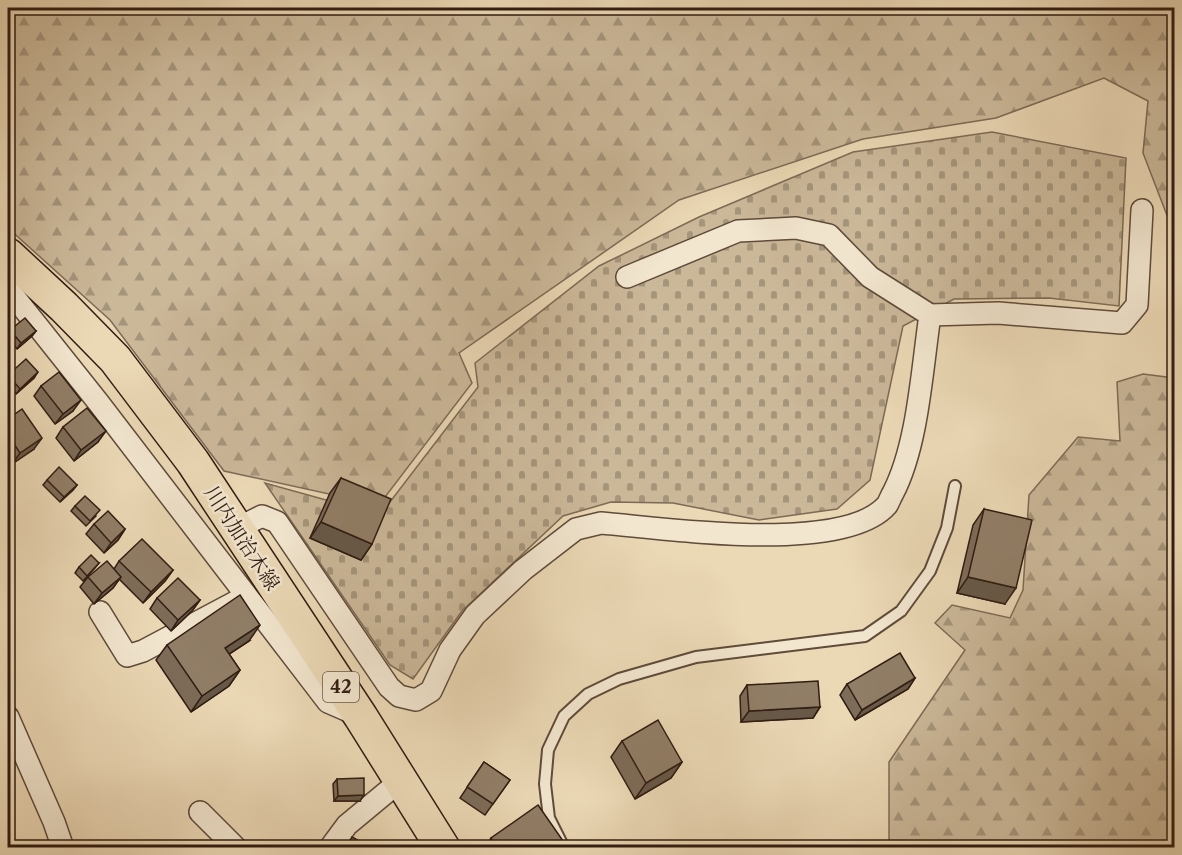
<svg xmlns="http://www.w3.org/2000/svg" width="1182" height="855" font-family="'Libre Caslon Text','Noto Serif JP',serif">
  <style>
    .forest { fill: url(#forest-firs); stroke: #7e6a56; stroke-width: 1.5 }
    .cemetery { fill: url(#cemetery-stones); stroke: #7e6a56; stroke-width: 1.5 }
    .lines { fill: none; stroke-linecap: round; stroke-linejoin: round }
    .service-casing { stroke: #5f4b3b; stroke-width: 14 }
    .minor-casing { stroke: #5f4b3b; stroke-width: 24 }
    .primary-casing { stroke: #301c12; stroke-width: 36 }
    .service { stroke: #f2e6cf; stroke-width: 10 }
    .minor { stroke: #f2e6cf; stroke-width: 21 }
    .primary { stroke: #ebd8b5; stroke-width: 33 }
    .wall { fill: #7d6c59; stroke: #301c12; stroke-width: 1.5 }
    .shaded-wall { fill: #665848; stroke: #301c12; stroke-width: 1.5 }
    .building { fill: #917e67; stroke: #301c12; stroke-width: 1.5 }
    .labels { text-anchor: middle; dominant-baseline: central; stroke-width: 5; stroke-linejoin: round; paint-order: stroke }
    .shield { fill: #f2e6cf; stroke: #6a594b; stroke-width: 1.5 }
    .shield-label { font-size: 18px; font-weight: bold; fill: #301c12 }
    .street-label { font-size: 20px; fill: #301c12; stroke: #f2e6cf }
  </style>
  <defs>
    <pattern id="forest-firs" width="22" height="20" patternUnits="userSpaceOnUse" patternTransform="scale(1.5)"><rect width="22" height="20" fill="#cbb899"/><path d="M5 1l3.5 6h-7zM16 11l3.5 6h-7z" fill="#a5957b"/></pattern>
    <pattern id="cemetery-stones" width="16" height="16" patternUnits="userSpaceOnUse" patternTransform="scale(1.5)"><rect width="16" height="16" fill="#cbb899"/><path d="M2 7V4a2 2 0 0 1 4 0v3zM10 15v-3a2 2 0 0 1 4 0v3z" fill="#a5957b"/></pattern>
  </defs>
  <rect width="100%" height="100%" fill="#ebd8b5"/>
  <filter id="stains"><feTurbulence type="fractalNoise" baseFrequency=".00333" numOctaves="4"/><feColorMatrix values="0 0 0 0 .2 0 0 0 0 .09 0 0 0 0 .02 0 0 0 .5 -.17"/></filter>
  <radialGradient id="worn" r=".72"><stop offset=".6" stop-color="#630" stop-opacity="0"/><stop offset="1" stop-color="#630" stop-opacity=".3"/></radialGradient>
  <path class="forest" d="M8 8H1174V222L1168 218 1143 153 1148 101 1104 78 996 118 863 139 679 200 459 353 472 383 379 505 224 471 110 320 8 228Z
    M1143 374 1174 378V847L885 848 889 844V762L965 650 935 623 952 605 1010 618 1023 590 1029 495 1078 437 1120 441 1117 382Z"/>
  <path class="cemetery" d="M992 132 1126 158 1119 306 1049 298 954 299 903 326 870 480 837 509 759 520 673 503 611 502 563 516 462 611 413 679 390 665 265 483 380 515 478 387 475 363 599 266 699 217 853 152Z"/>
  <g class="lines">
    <defs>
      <path id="service" d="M564 848 549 818 545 784 548 750 564 716 588 694 619 679 696 657 865 636 901 611 930 571 947 528 955 486"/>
      <path id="minor" d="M8 289 98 402 328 702 358 715
        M930 315 998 313 1122 323 1137 305 1142 210
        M236 529 262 516 277 522 389 687 399 696 416 700 431 691 450 650 475 615 523 570 576 529 601 523C664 528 843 555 887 505 889 502 891 496 893 493 918 445 922 369 930 315L870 277 829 235 796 228 738 231 627 277
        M100 612 127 656 143 651 239 600
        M8 717 54 822 63 848
        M200 812 236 848
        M330 848 347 825 400 781"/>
      <path id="primary" d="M8 255 64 307 115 359 193 462 361 717 443 848"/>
    </defs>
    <use href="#service" class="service-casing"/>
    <use href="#minor" class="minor-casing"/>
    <use href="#primary" class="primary-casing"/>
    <use href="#service" class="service"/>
    <use href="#minor" class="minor"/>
    <use href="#primary" class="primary"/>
  </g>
  <path class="wall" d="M10 330 36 331 32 336 17 349 8 337V333Z
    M8 375 34 378 16 394 8 385Z
    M41 386 73 411 55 424 34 396Z
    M8 419 34 449 12 464 8 457Z
    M63 427 98 442 74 461 56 438Z
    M341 478 372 544 361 560 310 538 330 493Z
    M47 480 77 485 73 490 60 502 43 485Z
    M75 506 96 516 86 526 71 511Z
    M984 509 1005 604 957 593 973 525Z
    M94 524 125 529 118 540 104 553 86 534Z
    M119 561 173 570 165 581 143 603 119 579 113 588 94 604 80 587 88 577 114 569Z
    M99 563 95 568 83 581 75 573 79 567Z
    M157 598 200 600 192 611 171 631 150 609Z
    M249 641 229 654 240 670 229 686 191 712 156 660 167 645Z
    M915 678 908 689 855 720 840 695 847 684Z
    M747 685 820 707 813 718 741 722 740 696Z
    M622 741 682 762 671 778 635 799 611 757Z
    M484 762 510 780 485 815 460 798Z
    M337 779 360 801H334L333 784Z
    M491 838 568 848H484Z"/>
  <path class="shaded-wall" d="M36 331 32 336 17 349 21 343Z
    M38 372 34 378 16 394 20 389Z
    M81 400 73 411 55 424 63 414Z
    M106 431 98 442 74 461 81 450Z
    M42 438 34 449 12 464 20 453Z
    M77 485 73 490 60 502 64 497Z
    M321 522 372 544 361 560 310 538Z
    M125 529 118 540 104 553 111 543Z
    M173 570 165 581 143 603 151 592Z
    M121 577 113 588 94 604 102 593Z
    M968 577 1016 588 1005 604 957 593Z
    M200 600 192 611 171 631 178 620Z
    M260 625 249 641 214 664 225 648Z
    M240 670 229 686 191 712 202 696Z
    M915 678 908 689 855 720 862 710Z
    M820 707 813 718 741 722 749 711Z
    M682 762 671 778 635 799 646 783Z
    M364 795 360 801H334L338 796Z"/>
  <path class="building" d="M8 284 13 290 8 295Z
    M25 318 36 331 21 343 10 330Z
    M26 359 38 372 20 389 8 375Z
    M59 372 81 400 63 414 41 386Z
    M87 408 106 431 81 450 63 427Z
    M22 409 42 438 20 453 8 435V419Z
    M59 467 77 485 64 497 47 480Z
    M341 478 391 499 372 544 321 522Z
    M85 496 100 510 90 521 75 506Z
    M984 509 1032 520 1016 588 968 577Z
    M108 511 125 529 111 543 94 524Z
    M142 539 173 570 151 592 119 561Z
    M91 555 99 563 87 576 79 567Z
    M107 561 121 577 102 593 88 577Z
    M178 578 200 600 178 620 157 598Z
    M240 595 260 625 225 648 240 670 202 696 167 645Z
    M900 653 915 678 862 710 847 684Z
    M818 681 820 707 749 711 747 685Z
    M658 720 682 762 646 783 622 741Z
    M484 762 510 780 493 804 467 787Z
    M364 778V795L338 796 337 779Z
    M538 805 568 848H498L491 838Z
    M352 837 365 844 363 848H347Z"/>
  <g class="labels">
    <rect class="shield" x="323" y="672" width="36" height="30" rx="4.5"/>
    <g class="shield-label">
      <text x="341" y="687">42</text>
    </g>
    <g class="street-label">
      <text transform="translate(242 538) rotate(57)">川内加治木線</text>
    </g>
  </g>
  <rect width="1182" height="855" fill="none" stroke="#ebd8b5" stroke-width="30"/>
  <rect x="9" y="9" width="1164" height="837" fill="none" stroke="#301c12" stroke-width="3"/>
  <rect x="15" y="15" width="1152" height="825" fill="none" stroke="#301c12" stroke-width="1.5"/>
  <rect width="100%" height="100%" filter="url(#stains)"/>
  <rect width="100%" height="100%" fill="url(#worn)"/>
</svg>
